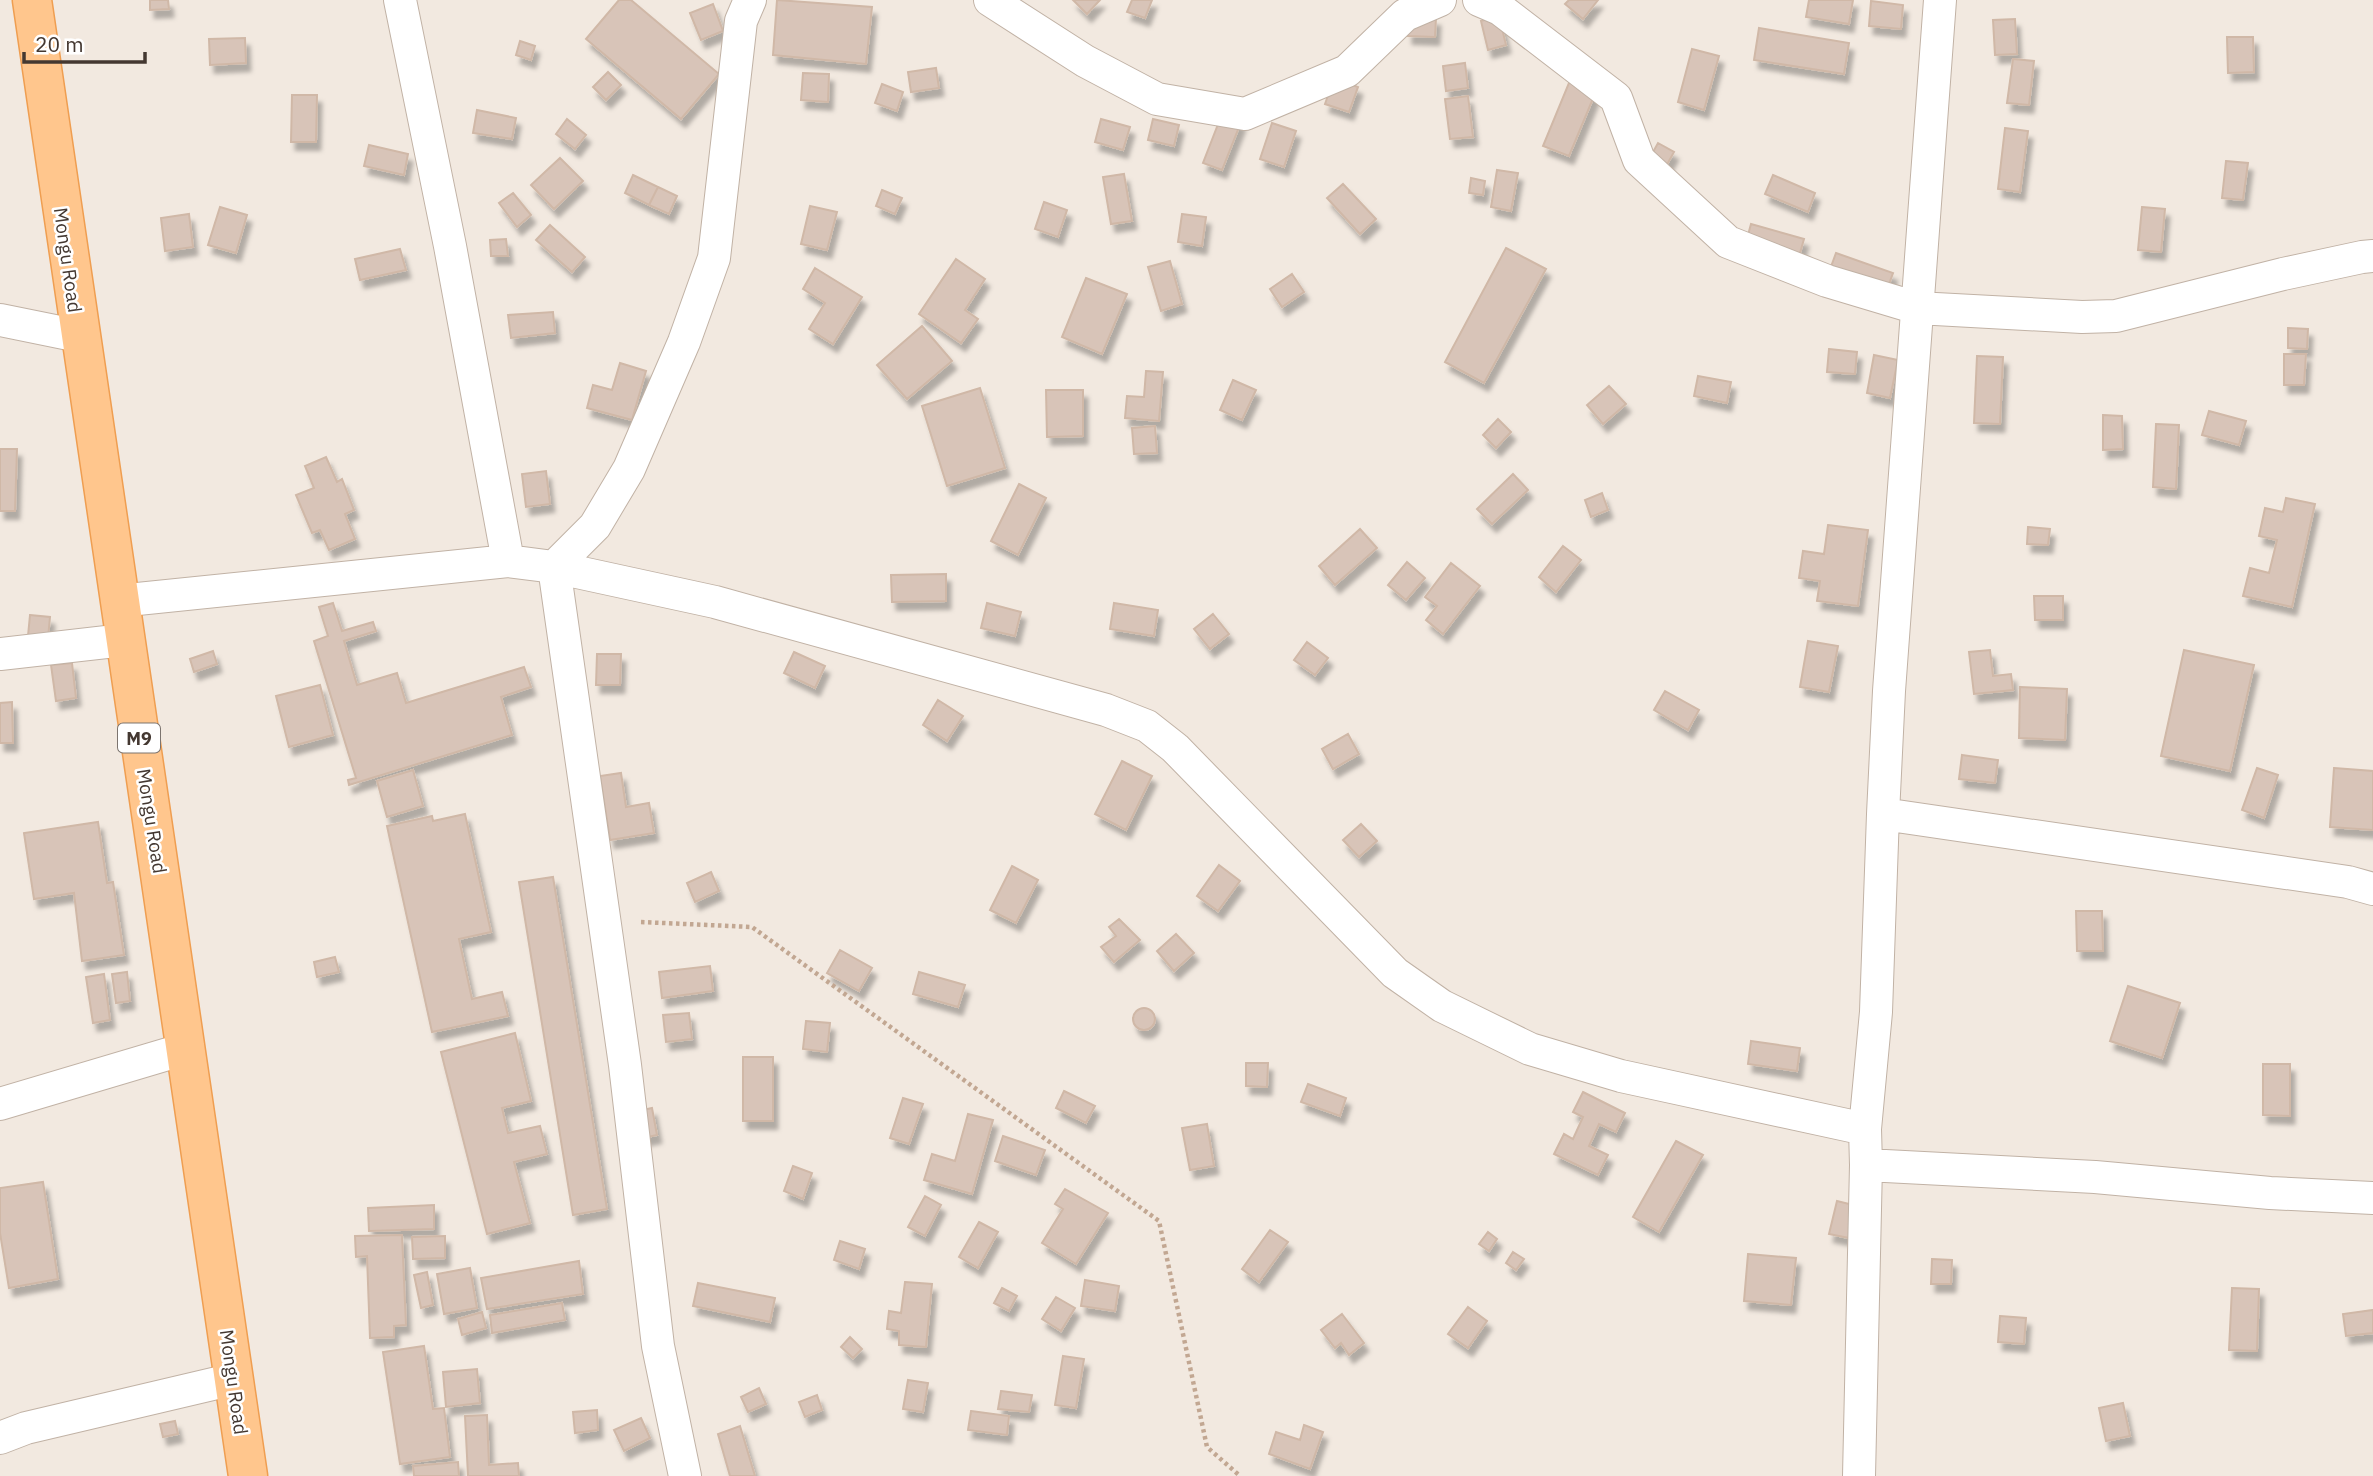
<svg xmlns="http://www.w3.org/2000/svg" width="2373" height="1476" font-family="'IBM Plex Sans',sans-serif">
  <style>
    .building { fill: #d8c4b8; stroke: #d0b8a7; stroke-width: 2; filter: url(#shadow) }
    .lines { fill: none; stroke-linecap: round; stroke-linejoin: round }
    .street-casing { stroke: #c1b2a5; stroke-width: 34 }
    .primary-casing { stroke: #ef9e51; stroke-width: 41 }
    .path { stroke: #c2a792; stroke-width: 4.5; stroke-dasharray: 3.5 3.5; stroke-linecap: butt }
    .street { stroke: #fff; stroke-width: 32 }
    .primary { stroke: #ffc68d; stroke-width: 38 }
    .labels { text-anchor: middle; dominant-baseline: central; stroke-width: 5; stroke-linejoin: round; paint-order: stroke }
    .shield { fill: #fff; stroke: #7c746f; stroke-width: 2 }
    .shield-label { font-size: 18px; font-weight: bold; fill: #443831 }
    .street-label { font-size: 19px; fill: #443831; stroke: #fff }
  </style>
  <defs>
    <filter id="shadow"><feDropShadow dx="4.5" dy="8" stdDeviation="2" flood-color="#0004"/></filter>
  </defs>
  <rect width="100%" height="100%" fill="#f2e9e0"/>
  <path class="building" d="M150 0H168L169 9 150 10Z
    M619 0H631L719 74 681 119 586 39Z
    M777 0 872 7 866 64 773 55Z
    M1073 0H1100L1087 14Z
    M1132 0H1152L1145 18 1127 12Z
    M1569 0H1598L1583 19 1565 4Z
    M1809 0H1853L1849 24 1806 17Z
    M1871 1 1903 5 1901 29 1869 26Z
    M713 4 723 31 701 40 690 13Z
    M1499 16 1506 45 1488 50 1481 21Z
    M1408 18H1436L1435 37 1408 36Z
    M2015 19 2017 54 1995 55 1993 20Z
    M1759 28 1849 43 1844 74 1754 60Z
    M2227 37H2253L2254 72 2228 73Z
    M245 38 246 63 210 65 209 39Z
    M520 41 535 46 531 60 516 55Z
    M1692 49 1719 56 1704 110 1678 102Z
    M2013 59 2034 61 2029 105 2007 103Z
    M1465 63 1468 88 1446 91 1443 66Z
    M936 68 939 88 911 92 908 72Z
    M608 72 621 85 606 100 593 87Z
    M803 73 829 74 828 102 801 100Z
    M1334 78 1358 87 1349 112 1325 104Z
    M1571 78 1597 89 1569 156 1543 146Z
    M882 84 903 92 897 111 875 103Z
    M292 95H317L316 142H291Z
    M1468 96 1473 137 1450 139 1445 99Z
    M477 110 516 118 512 139 473 133Z
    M1222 114 1241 122 1222 170 1203 163Z
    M567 119 586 135 575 149 556 134Z
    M1101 119 1130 127 1123 150 1095 142Z
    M1153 119 1179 125 1174 146 1148 140Z
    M1272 123 1296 131 1284 167 1260 159Z
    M2005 128 2028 131 2020 192 1998 189Z
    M1658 143 1674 152 1664 170 1648 161Z
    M369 145 408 154 404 175 364 166Z
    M560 158 583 181 554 209 531 185Z
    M2226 161 2248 163 2243 200 2222 198Z
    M1497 170 1518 173 1511 211 1491 207Z
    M1124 174 1132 221 1111 224 1103 177Z
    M633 175 658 187 649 205 625 193Z
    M1773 175 1815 193 1808 212 1765 194Z
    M1471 178 1485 181 1483 195 1469 193Z
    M1343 184 1376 219 1360 234 1327 198Z
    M658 187 677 196 669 214 649 205Z
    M882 190 902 198 895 214 876 206Z
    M513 193 531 215 517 227 499 203Z
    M1044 202 1067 210 1058 237 1035 229Z
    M810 206 837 212 827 250 801 244Z
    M220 207 247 215 236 253 208 245Z
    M2142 207 2165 209 2161 252 2138 250Z
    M189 214 193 247 165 251 161 218Z
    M1182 214 1206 217 1202 246 1178 242Z
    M1751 224 1804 239 1798 260 1745 246Z
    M550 225 585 257 572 272 536 240Z
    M506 239 508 256H491L490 240Z
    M1506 248 1546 269 1484 383 1445 362Z
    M400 249 406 270 360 280 355 259Z
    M1836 253 1893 273 1885 295 1828 275Z
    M956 259 985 279 965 310 978 319 961 343 919 314Z
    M1170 261 1182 304 1161 311 1148 267Z
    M815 268 862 297 833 344 809 329 825 303 803 289Z
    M1292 274 1304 292 1282 307 1270 289Z
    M1086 278 1127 294 1102 354 1062 337Z
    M553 312 555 333 511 338 508 315Z
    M922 326 952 361 907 399 877 365Z
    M2288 328 2308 329 2307 349 2288 348Z
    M1829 349 1857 352 1855 374 1827 372Z
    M2284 354H2306L2304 385H2284Z
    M1874 355 1898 360 1890 398 1867 393Z
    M1977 356 2003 357 2000 424 1974 423Z
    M620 363 646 371 632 420 587 408 593 385 612 390Z
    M1146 371 1163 372 1159 421 1125 418 1127 396 1144 397Z
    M1698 376 1731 382 1727 403 1694 396Z
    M1233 380 1256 390 1242 420 1220 410Z
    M1609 386 1626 404 1603 424 1587 405Z
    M980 388 1005 468 947 486 922 406Z
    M1046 390H1083V436L1047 437Z
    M2209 411 2246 421 2239 445 2202 435Z
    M2103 415 2122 416 2123 449 2103 450Z
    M1498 419 1511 432 1496 448 1483 435Z
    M2156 424 2179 425 2176 489 2153 487Z
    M1155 426 1157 453 1134 454 1132 428Z
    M0 449H17L15 511H0Z
    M326 457 337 482 342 479 354 510 345 514 355 539 329 550 320 530 312 533 296 495 314 488 305 466Z
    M546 471 550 504 526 507 522 474Z
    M1513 474 1528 490 1492 524 1477 509Z
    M1019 484 1046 498 1018 555 991 541Z
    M1602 493 1608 510 1591 517 1585 500Z
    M2286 498 2315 504 2292 607 2243 596 2250 568 2269 573 2277 540 2259 536 2265 508 2283 512Z
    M1828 525 1868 530 1858 606 1817 601 1820 581 1799 578 1803 551 1824 554Z
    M2028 527 2050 529 2048 545 2027 544Z
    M1360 529 1377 548 1335 585 1319 566Z
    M1563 546 1581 560 1556 592 1539 577Z
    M1407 562 1425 578 1406 600 1388 585Z
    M1451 563 1480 586 1443 634 1426 620 1437 606 1425 597Z
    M946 574V601L892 602 891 575Z
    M2034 596H2063V620H2035Z
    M333 603 342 631 373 622 376 631 344 641 357 685 397 673 406 703 524 667 531 687 501 697 512 735 349 785 348 780 356 778 314 641 328 636 319 607Z
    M987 603 1021 612 1015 636 981 628Z
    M1114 603 1158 610 1154 636 1110 629Z
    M1213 614 1229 634 1210 649 1194 629Z
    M30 615 50 617 48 638 28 636Z
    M1808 641 1838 646 1829 692 1800 687Z
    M1307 642 1328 658 1315 675 1294 660Z
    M1990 650 1993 676 2011 674 2013 690 1974 694 1969 652Z
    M2184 650 2254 665 2230 771 2161 756Z
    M213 651 217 664 194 672 190 659Z
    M794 652 825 666 815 688 784 673Z
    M597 654H621L620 685H596Z
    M72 663 76 698 56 701 51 665Z
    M320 685 333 735 289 747 276 696Z
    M2020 687 2067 689 2065 740 2019 738Z
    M1665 691 1699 710 1688 730 1654 710Z
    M938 700 963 716 947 741 923 725Z
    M12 702 13 743H0V703Z
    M1348 734 1359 754 1333 769 1322 749Z
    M1962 755 1998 760 1995 783 1959 779Z
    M1122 761 1152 776 1126 830 1095 814Z
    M2257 768 2278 775 2264 818 2242 810Z
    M2334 768 2373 771V830L2330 827Z
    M413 770 423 806 387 817 377 781Z
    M621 773 626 807 649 803 654 833 610 840 600 776Z
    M465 814 491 932 459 939 472 999 502 992 508 1016 432 1032 387 826 432 816 433 821Z
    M98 822 107 883 113 882 124 955 82 961 74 893 34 899 24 833Z
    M1361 824 1377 841 1359 857 1343 840Z
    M1219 865 1240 881 1218 911 1197 896Z
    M1012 866 1038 880 1016 923 990 910Z
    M711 872 719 891 695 902 687 883Z
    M553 877 607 1209 573 1215 519 882Z
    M2076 911H2102L2103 951H2077Z
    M1119 919 1140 940 1114 962 1101 947 1116 936 1109 927Z
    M1176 934 1194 953 1174 971 1157 951Z
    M840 950 872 968 859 991 827 973Z
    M335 957 339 972 317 977 314 962Z
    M710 966 713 991 662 998 659 972Z
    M127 972 130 1001 116 1003 112 974Z
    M919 972 965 985 958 1007 913 994Z
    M104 974 110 1020 93 1023 86 977Z
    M2128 986 2180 1003 2162 1058 2110 1041Z
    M1133 1019a11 11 0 1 1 22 0a11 11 0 1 1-22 0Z
    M689 1013 692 1039 666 1042 663 1015Z
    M806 1021 830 1023 827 1052 803 1049Z
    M515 1033 531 1101 502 1108 508 1133 540 1126 547 1154 514 1162 530 1223 487 1234 441 1052Z
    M1751 1041 1800 1048 1797 1071 1748 1064Z
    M743 1057H773V1121H743Z
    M1246 1063H1268L1267 1087 1246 1086Z
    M2263 1064H2290V1116L2263 1115Z
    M1308 1084 1346 1098 1340 1116 1301 1102Z
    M1064 1091 1095 1106 1086 1123 1056 1108Z
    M1583 1092 1625 1113 1616 1132 1599 1124 1589 1146 1608 1155 1598 1175 1554 1154 1564 1134 1573 1139 1583 1117 1573 1112Z
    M903 1098 923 1104 909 1144 890 1138Z
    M652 1108 657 1135 643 1138 638 1111Z
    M968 1114 993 1120 972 1194 924 1180 932 1154 955 1161Z
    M1207 1124 1214 1166 1190 1170 1182 1128Z
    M1003 1136 1045 1150 1036 1175 995 1161Z
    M1676 1141 1703 1155 1659 1232 1633 1217Z
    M793 1166 812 1173 803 1199 784 1191Z
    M43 1182 58 1279 9 1288 0 1233V1188Z
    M1065 1189 1108 1213 1076 1264 1042 1243 1063 1209 1055 1204Z
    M925 1196 941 1205 925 1236 908 1227Z
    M1837 1201 1857 1206 1849 1238 1829 1234Z
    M434 1205V1229L369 1231 368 1208Z
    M979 1222 998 1232 978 1268 959 1257Z
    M1270 1230 1288 1242 1259 1282 1242 1269Z
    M1488 1232 1497 1239 1489 1251 1479 1244Z
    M402 1235 406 1325 394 1326V1337L370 1338 367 1256 356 1257 355 1236Z
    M445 1236V1258L413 1259 412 1237Z
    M840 1241 865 1249 859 1269 834 1260Z
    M1513 1252 1524 1259 1516 1270 1506 1263Z
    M1748 1254 1796 1258 1791 1305 1744 1301Z
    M1932 1259 1952 1260 1951 1284H1931Z
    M579 1261 583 1294 487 1309 481 1278Z
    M470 1268 477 1308 444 1314 437 1274Z
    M427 1272 433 1305 421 1308 414 1275Z
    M1085 1280 1119 1286 1115 1311 1081 1306Z
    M905 1282 932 1284 926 1347 899 1345V1331L887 1329 889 1311 901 1313Z
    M698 1283 775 1298 770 1322 693 1306Z
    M1002 1288 1017 1296 1009 1311 994 1303Z
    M2232 1288 2259 1289 2257 1351 2229 1350Z
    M1056 1297 1075 1308 1061 1331 1042 1319Z
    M562 1303 565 1320 492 1333 490 1315Z
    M1468 1307 1487 1321 1468 1348 1448 1334Z
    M2373 1310V1333L2346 1336 2343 1314Z
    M482 1312 486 1328 462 1335 458 1319Z
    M1342 1314 1364 1343 1349 1355 1341 1343 1335 1348 1321 1330Z
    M2000 1316 2026 1318 2024 1344 1998 1342Z
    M850 1337 862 1349 853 1358 841 1347Z
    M424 1346 433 1409 444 1408 450 1457 400 1464 383 1352Z
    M1063 1356 1084 1359 1076 1408 1055 1405Z
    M477 1369 480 1403 446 1407 443 1372Z
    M908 1380 928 1383 923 1412 903 1409Z
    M759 1388 766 1404 748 1412 741 1397Z
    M1001 1391 1032 1395 1029 1412 998 1409Z
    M817 1395 822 1410 805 1417 799 1402Z
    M2123 1403 2130 1436 2106 1441 2099 1408Z
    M597 1410 598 1430 575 1433 573 1412Z
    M971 1411 1009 1416 1007 1435 968 1430Z
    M487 1415 489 1465 518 1463 519 1476H468L465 1416Z
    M641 1418 650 1438 624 1451 614 1430Z
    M175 1421 178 1434 163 1437 160 1424Z
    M1304 1425 1323 1432 1310 1469 1269 1454 1276 1432 1300 1440Z
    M740 1426 755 1476H730L718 1434Z
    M458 1462 459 1476H414L413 1466Z"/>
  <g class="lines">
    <defs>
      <path id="street" d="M990 0 1085 61 1157 99 1245 114 1347 71 1405 15 1440 0
        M1479 0 1500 9 1616 98 1639 160 1728 242 1827 281 1917 308 2082 317 2116 316 2283 274 2362 257 2373 256
        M1940 0 1889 691 1883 814 1876 1012 1865 1129 1866 1165 2095 1177 2270 1193 2373 1198
        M0 320 79 336
        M508 561 554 567 715 602 1106 710 1147 726 1175 748 1395 973 1442 1006 1530 1049 1621 1076 1865 1129
        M118 601 508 561 450 246 400 0
        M0 654 124 640
        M1883 814 2348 882 2373 889
        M0 1104 188 1048
        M0 1438 26 1428 234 1379
        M685 1476 658 1346 625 1065 554 567 595 526 629 469 684 342 714 258 741 21 750 0
        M1859 1476 1866 1165"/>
      <path id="primary" d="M32 0C101 492 180 983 248 1476"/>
    </defs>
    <use href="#street" class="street-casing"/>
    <use href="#primary" class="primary-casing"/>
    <path class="path" d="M641 922 752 927 1159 1221 1207 1447 1240 1476"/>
    <use href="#street" class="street"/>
    <use href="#primary" class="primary"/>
  </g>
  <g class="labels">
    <rect class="shield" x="118" y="723.5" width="42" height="29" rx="5"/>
    <g class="shield-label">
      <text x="139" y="738">M9</text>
    </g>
    <g class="street-label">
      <text transform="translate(68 260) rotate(82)">Mongu Road</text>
      <text transform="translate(152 821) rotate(81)">Mongu Road</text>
      <text transform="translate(234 1382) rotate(82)">Mongu Road</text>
    </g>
  </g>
  <path d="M24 52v10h121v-10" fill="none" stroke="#443831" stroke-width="3.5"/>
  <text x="35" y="52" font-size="21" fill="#443831" stroke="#ffffff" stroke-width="5" paint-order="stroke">20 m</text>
</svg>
